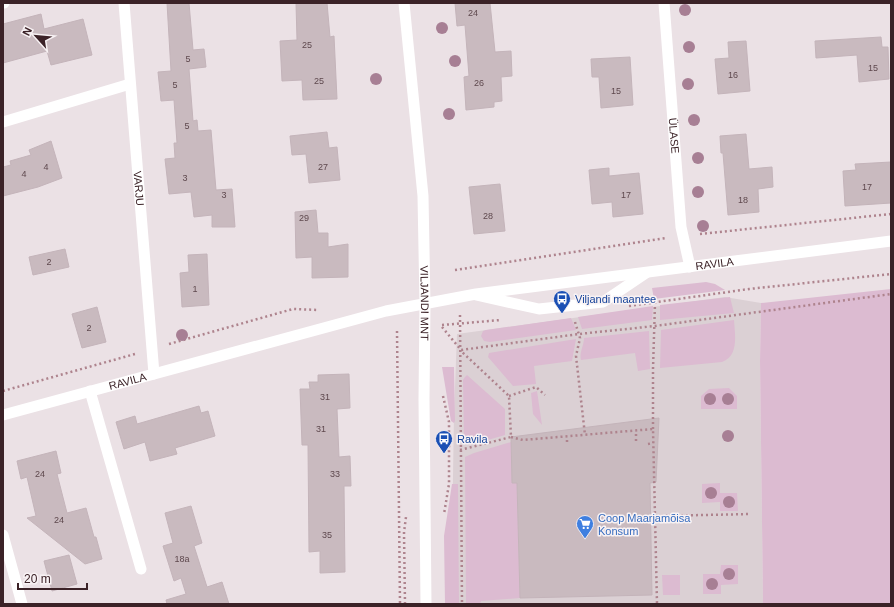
<svg xmlns="http://www.w3.org/2000/svg" width="894" height="607" font-family="Helvetica,sans-serif">
  <style>
    .built { fill: #dbd0d4 }
    .green { fill: #dcbbd1 }
    .building { fill: #c9babf; stroke: #c4b4ba }
    .lines { fill: none; stroke-linecap: round; stroke-linejoin: round }
    .path { stroke: #ae838d; stroke-width: 2.5; stroke-dasharray: 2 3; stroke-linecap: butt }
    .service { stroke: #fff; stroke-width: 11 }
    .minor { stroke: #fff; stroke-width: 11 }
    .tertiary { stroke: #fff; stroke-width: 11 }
    .tree { fill: #a77f94 }
    .labels { text-anchor: middle; dominant-baseline: central; stroke-width: 3; stroke-linejoin: round; paint-order: stroke }
    .number-label { font-size: 9px; fill: #5e484d }
    .street-label { font-size: 11px; fill: #3b2227; stroke: #f8f2f4 }
    .transit-label { font-size: 11px; fill: #164399; stroke: #f8f2f4; text-anchor: start }
    .shop-label { font-size: 11px; fill: #366cbe; stroke: #f8f2f4; text-anchor: start }
  </style>
  <rect width="100%" height="100%" fill="#ebe1e5"/>
  <path class="built" d="M725 297 761 303 760 361 763 604H451L454 414 457 334Z"/>
  <path class="green" d="M706 282 715 284 725 290 654 299 652 288Z
    M891 289V604H763L760 361 761 303Z
    M730 297 734 313 660 320V305Z
    M653 306 652 320 582 329 578 317Z
    M571 318 576 330 490 342 484 341 481 336 483 331 486 330Z
    M734 320C735 335 739 356 722 362L660 368 661 330Z
    M649 331 650 369 638 371 635 353 581 360C579 352 584 346 584 338Z
    M576 339 572 361 534 366 536 384 513 386 488 357 489 353Z
    M442 367H454L455 421 454 423 451 421Z
    M467 375 505 409V435L474 444C469 445 466 443 464 439L463 380 465 377Z
    M729 388 737 396V409H701V396L709 389Z
    M537 391 542 425 533 414 531 393Z
    M511 442 512 483H517L520 598 481 601 480 604H466L465 457 474 453Z
    M720 483V493H737L738 511H720V502L702 503V484Z
    M452 484H458L459 604H445L444 536Z
    M721 565H738V584L721 585V594H703V574H720Z
    M662 575H680V595H663Z"/>
  <path class="building" d="M167 3H189L193 50 204 49 206 67 189 69 193 121 197 120 198 131 211 130 216 190 232 189 235 227H212V215L194 217 191 192 169 194 165 159 175 158 174 143H177L174 100 161 101 158 72 171 71Z
    M296 3H327L330 37 334 36 337 99 303 100 302 80 282 81 280 41 297 40Z
    M455 3H490L495 52 511 51 512 76 501 77 502 101 494 102V107L466 110 464 77 469 76 465 25 457 26Z
    M41 14 44 29 83 19 92 55 51 65 47 51 3 63V24Z
    M881 37 882 47H888L889 79 859 82 857 55 816 58 815 41Z
    M746 41 750 91 718 94 715 59 729 58 728 42Z
    M630 57 633 105 601 108 599 77H592L591 59Z
    M327 132 329 148 337 147 340 180 309 183 306 154 292 155 290 136Z
    M746 134 749 169 772 167 773 187 758 189 759 212 728 215 723 153H721L720 136Z
    M51 141 62 178 38 187 3 196V167L11 165 10 161 31 155 29 150Z
    M891 162V203L845 206 843 171 856 170 855 164Z
    M609 168V176L639 173 643 214 613 217 612 202 592 204 589 170Z
    M500 184 505 231 474 234 469 187Z
    M316 210 318 233H328V247L348 244V277L312 278V257L296 258 295 212Z
    M65 249 69 267 33 275 29 257Z
    M207 254 209 305 182 307 180 273 189 272 188 255Z
    M97 307 106 342 82 348 72 314Z
    M349 374 350 408 337 409 339 457 350 456 351 486H344L345 572 320 573V551L309 552 308 445H302L300 389H310L309 382H318V375Z
    M199 406 201 413 208 411 215 436 175 448 177 454 150 461 145 442 124 449 116 422 135 416 137 424Z
    M659 418 656 482 650 483 652 595 520 598 517 483H512L511 437Z
    M56 451 61 473 57 474 67 513 86 508 94 537H96L102 559 85 564 27 518 36 516 27 477 21 479 17 461Z
    M191 506 202 543 194 546 207 587 222 582 229 604H167L166 600 186 594 181 578 174 581 163 546 173 543 165 513Z
    M69 555 77 584 52 591 44 561Z"/>
  <g class="lines">
    <path class="path" d="M700 234 891 214
      M455 270 666 238
      M629 306 749 289 891 274
      M460 315 462 604
      M575 322 580 338 576 356 585 435
      M442 325 501 320
      M442 327 461 350 579 334 655 326 891 294
      M397 331 400 604
      M169 344 293 309 319 310
      M3 391 135 354
      M443 396 449 422V484L444 514
      M509 396 536 387 545 395
      M653 429V369L655 303
      M511 437 523 440 653 429 657 604
      M636 441V431
      M567 442V437
      M648 444 653 443
      M460 450 511 437 509 396 461 351
      M656 516 751 514
      M405 604 404 532 406 517"/>
    <path class="service" d="M476 295 539 309 603 302 646 273
      M90 391 141 569"/>
    <g class="minor">
      <path d="M3 3H4"/>
      <path id="s1" d="M124 3 154 374"/>
      <path id="s2" d="M664 3 681 227 690 267"/>
      <path d="M3 122 130 84"/>
      <path d="M3 535 22 604"/>
    </g>
    <g class="tertiary">
      <path id="s3" d="M404 3 423 196 425 304 424 399 426 604"/>
      <path id="s4" d="M3 415 386 311 476 294 891 241"/>
    </g>
  </g>
  <g class="tree">
    <circle cx="685" cy="10" r="6"/>
    <circle cx="442" cy="28" r="6"/>
    <circle cx="689" cy="47" r="6"/>
    <circle cx="455" cy="61" r="6"/>
    <circle cx="376" cy="79" r="6"/>
    <circle cx="688" cy="84" r="6"/>
    <circle cx="449" cy="114" r="6"/>
    <circle cx="694" cy="120" r="6"/>
    <circle cx="698" cy="158" r="6"/>
    <circle cx="698" cy="192" r="6"/>
    <circle cx="703" cy="226" r="6"/>
    <circle cx="182" cy="335" r="6"/>
    <circle cx="710" cy="399" r="6"/>
    <circle cx="728" cy="399" r="6"/>
    <circle cx="728" cy="436" r="6"/>
    <circle cx="711" cy="493" r="6"/>
    <circle cx="729" cy="502" r="6"/>
    <circle cx="729" cy="574" r="6"/>
    <circle cx="712" cy="584" r="6"/>
  </g>
  <defs>
    <symbol id="bus-pin" viewBox="-11 -11 22 30"><path d="M0 17L-7.5 6A9.5 9.5 0 1 1 7.5 6Z" fill="#1a4fb4" stroke="#f8f2f4"/><path d="M-5-6H5V4H4V6H2V4H-2V6H-4V4H-5ZM-3.5-4V0h7V-4ZM-3.5 1.2v1.5H-2V1.2ZM2 1.2v1.5H3.5V1.2Z" fill="#fff"/></symbol>
    <symbol id="supermarket-pin" viewBox="-11 -11 22 30"><path d="M0 17L-7.5 6A9.5 9.5 0 1 1 7.5 6Z" fill="#3f7fe0" stroke="#f8f2f4"/><path d="M-6-5.5h2.5l.6 2H6L4.5 2H-2.5L-4.4-4H-6ZM-1.5 3.2a1.3 1.3 0 1 0 .1 0ZM3 3.2a1.3 1.3 0 1 0 .1 0Z" fill="#fff"/></symbol>
  </defs>
  <g fill-rule="evenodd">
    <use href="#bus-pin" x="552" y="289" width="20" height="27"/>
    <use href="#bus-pin" x="434" y="429" width="20" height="27"/>
    <use href="#supermarket-pin" x="575" y="514" width="20" height="27"/>
  </g>
  <g class="labels">
    <g class="number-label">
      <text x="473" y="13">24</text>
      <text x="307" y="45">25</text>
      <text x="188" y="59">5</text>
      <text x="873" y="68">15</text>
      <text x="733" y="75">16</text>
      <text x="319" y="81">25</text>
      <text x="479" y="83">26</text>
      <text x="175" y="85">5</text>
      <text x="616" y="91">15</text>
      <text x="187" y="126">5</text>
      <text x="46" y="167">4</text>
      <text x="323" y="167">27</text>
      <text x="24" y="174">4</text>
      <text x="185" y="178">3</text>
      <text x="867" y="187">17</text>
      <text x="224" y="195">3</text>
      <text x="626" y="195">17</text>
      <text x="743" y="200">18</text>
      <text x="488" y="216">28</text>
      <text x="304" y="218">29</text>
      <text x="49" y="262">2</text>
      <text x="195" y="289">1</text>
      <text x="89" y="328">2</text>
      <text x="325" y="397">31</text>
      <text x="321" y="429">31</text>
      <text x="40" y="474">24</text>
      <text x="335" y="474">33</text>
      <text x="59" y="520">24</text>
      <text x="327" y="535">35</text>
      <text x="182" y="559">18a</text>
    </g>
    <g class="street-label">
      <text stroke="none"><textPath href="#s2" startOffset="133">ÜLASE</textPath></text>
      <text stroke="none"><textPath href="#s1" startOffset="186">VARJU</textPath></text>
      <text stroke="none"><textPath href="#s4" startOffset="729">RAVILA</textPath></text>
      <text stroke="none"><textPath href="#s3" startOffset="301">VILJANDI MNT</textPath></text>
      <text stroke="none"><textPath href="#s4" startOffset="129">RAVILA</textPath></text>
    </g>
    <g class="transit-label">
      <text x="575" y="299">Viljandi maantee</text>
      <text x="457" y="439">Ravila</text>
    </g>
    <g class="shop-label">
      <text x="598" y="518">Coop Maarjamõisa<tspan x="598" dy="13">Konsum</tspan></text>
    </g>
  </g>
  <rect width="894" height="607" fill="none" stroke="#3b2227" stroke-width="8"/>
  <g transform="translate(36 36) rotate(297)" stroke="#f8f2f4" stroke-width="3" paint-order="stroke">
  <path d="M0-3L7 15L0 10L-7 15Z" fill="#3b2227"/>
  <text y="-6" font-size="11" font-weight="bold" text-anchor="middle" fill="#3b2227">N</text>
  </g>
  <path d="M18 583v6h69v-6" fill="none" stroke="#3b2227" stroke-width="2"/>
  <text x="24" y="583" font-size="12" fill="#3b2227" stroke="#f8f2f4" stroke-width="3" paint-order="stroke">20 m</text>
</svg>
